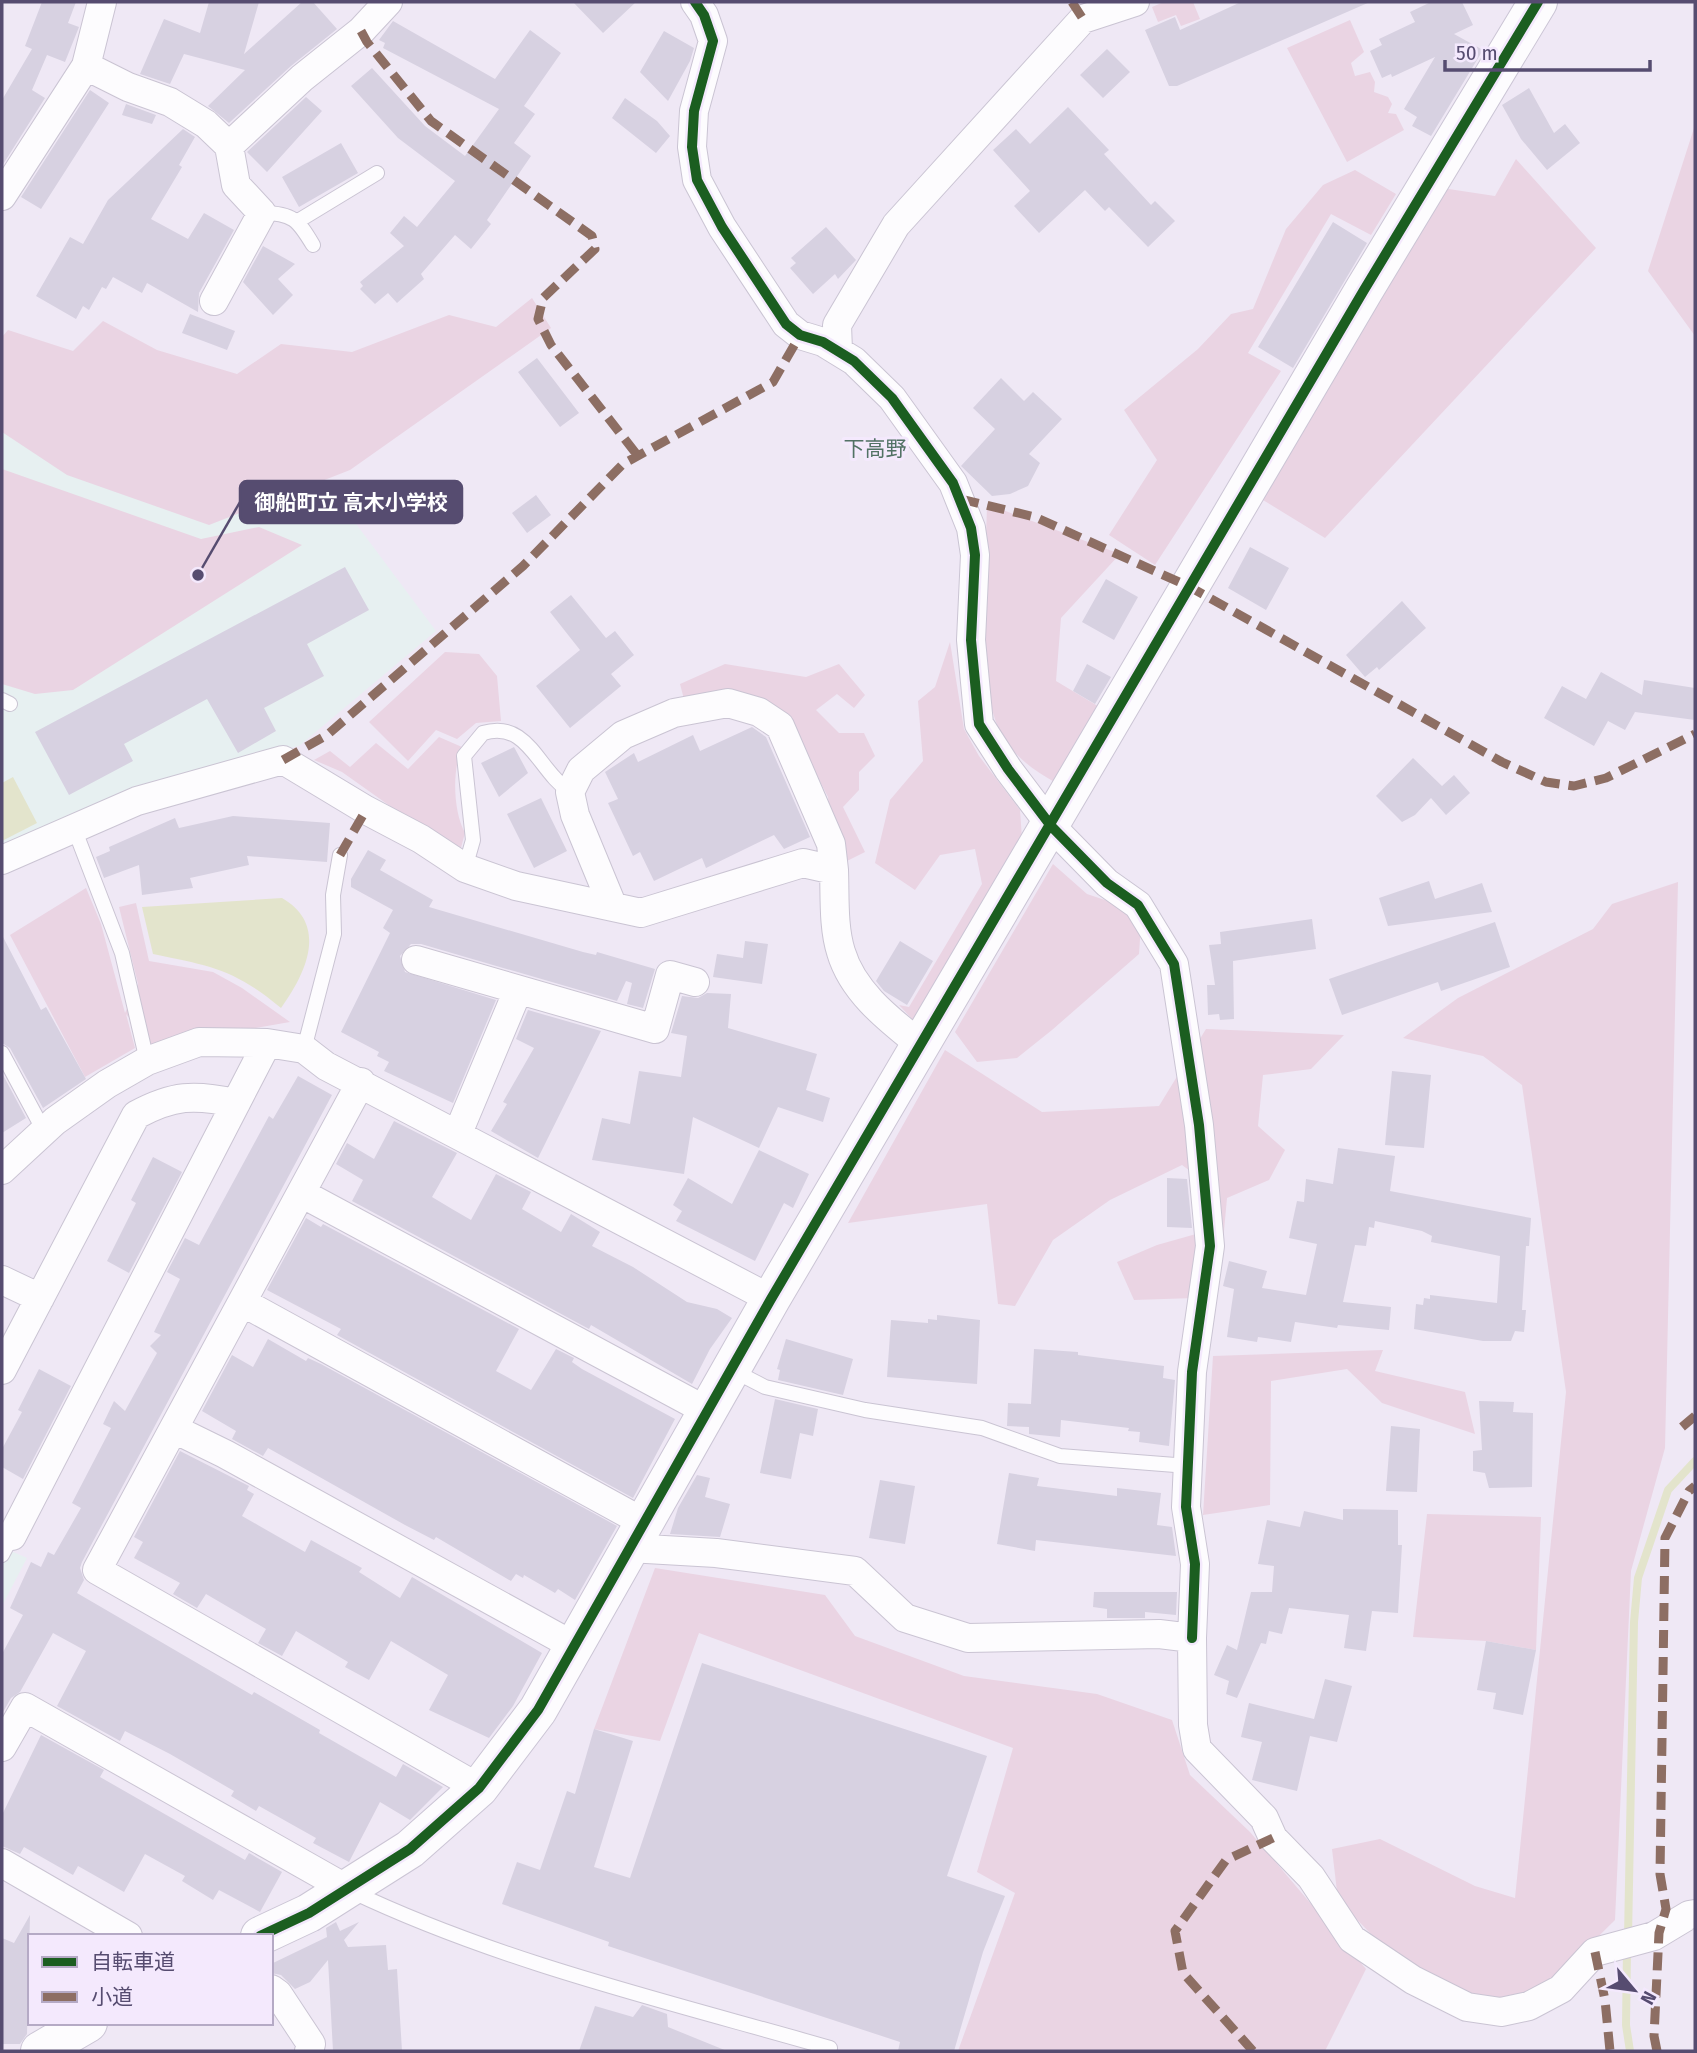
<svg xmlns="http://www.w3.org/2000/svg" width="1697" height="2053" font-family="'Fira Sans Condensed','Noto Sans JP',sans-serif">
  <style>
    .education { fill: #e7f0f1 }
    .green { fill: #ead4e3 }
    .water { fill: #e3e4cc }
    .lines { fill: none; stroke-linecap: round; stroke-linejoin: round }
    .stream { stroke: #e3e4cc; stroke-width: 8 }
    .building { fill: #d7d1e1 }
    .lane-casing { stroke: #cac4d3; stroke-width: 16 }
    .street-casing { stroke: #cac4d3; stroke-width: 30 }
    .secondary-casing { stroke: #cbc5d5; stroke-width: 40 }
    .lane { stroke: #fdfcfe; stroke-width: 14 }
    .street { stroke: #fdfcfe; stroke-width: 28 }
    .secondary { stroke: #fdfcfe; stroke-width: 38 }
    .quiet { stroke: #8d6e63; stroke-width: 9; stroke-dasharray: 18 9; stroke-linecap: butt }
    .cycleway-casing { stroke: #f4e9fd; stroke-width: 15 }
    .cycleway { stroke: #1b5e20; stroke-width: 10 }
    .labels { text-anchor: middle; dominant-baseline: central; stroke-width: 6; stroke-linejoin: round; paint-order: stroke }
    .neighbourhood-label { font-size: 21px; fill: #527265; stroke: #f4e9fd }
    .leader { fill: none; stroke: #564c70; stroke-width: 2.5 }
    .callout-dot { fill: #564c70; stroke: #f4e9fd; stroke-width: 2.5 }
    .callout { fill: #564c70; stroke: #564c70; stroke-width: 2.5 }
    .callout-label { font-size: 21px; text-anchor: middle; font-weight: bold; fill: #fff }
  </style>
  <rect width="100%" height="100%" fill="#efe8f5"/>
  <path class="education" d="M2 377 269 518 336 497 436 631 299 746 153 781 2 854Z
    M2 1547 27 1558 2 1606Z"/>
  <path class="green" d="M1164 2H1193L1200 19 1181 26 1176 15 1158 22 1152 7Z
    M1350 20 1364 52 1351 63 1355 76 1370 72 1375 82 1374 92 1388 97 1392 104 1388 113 1396 114 1404 130 1347 162 1287 48Z
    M1695 125V336L1648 271Z
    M1516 159 1596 248 1325 538 1263 500 1442 188 1495 196Z
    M1355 170 1396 194 1371 235 1331 214 1248 353 1281 371 1155 565 1109 535 1157 460 1124 410 1198 349 1231 314 1253 309 1286 229 1323 185Z
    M532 298 551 328 350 470 209 525 67 475 2 432V337L8 330 73 351 103 321 157 350 237 374 281 344 352 352 449 315 496 327Z
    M2 469 201 539 259 527 302 545 73 690 35 694 2 684Z
    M987 504 1120 554 1061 618 1056 681 1101 708 1056 783C1032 769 1011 755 999 729 977 684 986 558 987 504Z
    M950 642 964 729 979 756 1020 810 1023 853 914 1021 899 1005 909 1007 982 884 975 849 940 855 915 890 875 863 890 800 923 761 918 701 935 687Z
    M445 652 479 654 497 676 501 721 476 723 457 739 436 730 408 761 369 722Z
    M725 664 806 677 839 664 865 695 854 708 837 694 816 710 839 733H864L875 756 859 772V790L843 807 865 852 841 864 831 844 828 797 786 715 735 690 685 703 680 684Z
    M439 737 462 747C452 770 453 811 465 833L459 855 342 772 314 760 330 751 350 767 376 743 408 769Z
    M1053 864 1087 894 1126 907 1141 924 1139 954 1052 1030 1017 1058 977 1062 955 1032Z
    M1678 882 1665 1448 1631 1571 1615 1920 1537 1997 1470 1999 1400 1964 1338 1900 1332 1849 1380 1839 1475 1886 1515 1898 1566 1392 1522 1085 1483 1056 1403 1038 1458 998 1593 929 1612 904Z
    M86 888 101 924 125 1013 138 984 119 907 136 903 149 961 213 972 242 988 290 1022 152 1046 126 1014 135 1048 85 1077 10 935Z
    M1206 1029 1344 1035 1311 1069 1263 1075 1258 1126 1285 1150 1269 1180 1227 1198 1220 1275 1194 1298 1134 1300 1117 1262 1157 1245 1196 1234 1205 1182 1182 1165 1110 1200 1053 1240 1015 1306 998 1304 987 1204 848 1223 945 1050 1042 1112 1159 1106Z
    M1383 1350 1375 1371 1465 1392 1475 1434 1382 1403 1347 1369 1271 1381 1270 1505 1203 1515 1213 1356Z
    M1427 1514 1541 1517 1536 1650 1486 1641 1413 1637Z
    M655 1568 825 1595 855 1636 964 1676 1097 1694 1172 1720 1190 1775 1250 1832 1366 1969 1325 2051H958L1015 1893 977 1872 1013 1748 699 1633 660 1741 594 1729Z"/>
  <path class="water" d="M13 777 37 823 2 841V783Z
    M282 898C329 925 306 973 281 1008 234 969 211 966 153 954L142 907Z"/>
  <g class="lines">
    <path class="stream" d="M1628 1937 1634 1622 1638 1578 1668 1490 1695 1461
      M1627 1950 1626 2025 1630 2051"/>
  </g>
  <path class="building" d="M42 2H76L68 23 79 27 65 62 47 55 32 90 45 98 2 166V100L32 49 25 46Z
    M209 2H259L244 54 302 2H313L337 29 291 66 229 123 208 106 245 70 184 54 170 84 140 74 164 19 200 33Z
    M573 2H636L603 33Z
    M1241 2H1370L1177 86H1169L1145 30 1175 17 1180 30Z
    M1431 2H1462L1473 25 1454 34 1483 50 1431 136 1412 126 1417 117 1404 109 1435 57 1392 77 1391 74 1382 78 1370 51 1382 45 1379 39 1415 22 1410 12Z
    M393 21 495 79 530 30 561 53 524 106 535 114 514 143 531 156 487 220 491 224 471 249 455 235 421 274 424 279 397 303 388 293 375 304 360 289 363 286 360 282 404 246 390 233 404 216 417 227 455 181 398 138 351 86 372 68 425 126 465 156 499 109 383 48 385 43 379 40Z
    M664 31 694 48 690 61 668 101 640 72Z
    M1107 49 1130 72 1103 98 1080 75Z
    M1529 88 1554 133 1565 124 1580 143 1547 170 1521 139 1502 105Z
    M90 90 109 103 41 209 21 197Z
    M306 97 322 111 267 172 247 152Z
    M625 98 657 121 670 136 656 153 612 118Z
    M126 104 156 115 152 124 122 115Z
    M1068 107 1109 150 1104 154 1151 205 1155 201 1175 221 1148 247 1109 207 1105 211 1085 190 1039 233 1014 206 1030 191 993 150 1016 129 1030 144Z
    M183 129 195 137 179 165 182 167 151 219 188 239 204 213 234 230 199 293 198 312 147 283 142 293 113 277 106 289 102 287 89 310 83 306 76 319 36 296 70 237 83 244 108 200Z
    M341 143 358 173 299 207 282 177Z
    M1333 222 1367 243 1293 368 1258 347Z
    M826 227 856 260 838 279 835 274 813 294 790 268 796 263 791 258Z
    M263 246 295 264 278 279 293 295 273 315 243 282Z
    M190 314 235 331 227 350 182 333Z
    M537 358 579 413 560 427 518 372Z
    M1001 378 1024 401 1033 392 1062 419 1029 454 1040 463 1028 486 1010 494 992 496 961 466 995 429 973 408Z
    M536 495 551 515 527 533 512 513Z
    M1250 547 1289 568 1266 610 1228 588Z
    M345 567 369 610 307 644 324 676 264 708 276 731 238 753 207 699 124 744 133 761 69 795 35 732Z
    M1106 579 1138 597 1114 640 1082 622Z
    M571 595 606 638 615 631 634 655 611 674 621 686 570 728 536 686 580 650 550 612Z
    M1402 601 1426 628 1379 670 1377 667 1365 677 1346 655Z
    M1087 664 1111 677 1095 704 1073 691Z
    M1601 672 1642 695 1644 680 1695 688V720L1635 712 1625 730 1608 721 1594 746 1544 718 1562 686 1586 699Z
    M752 727 766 737 810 837 784 849 774 835 706 868 702 858 654 881 640 852 633 856 608 803 618 799 605 772 634 753 638 762 693 735 700 751Z
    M514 747 528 773 499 797 481 763Z
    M1413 758 1442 786 1454 775 1470 793 1446 815 1431 798 1415 815 1402 822 1376 796Z
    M541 798 567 851 534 868 507 814Z
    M233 816 330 823 327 862 247 856 249 865 190 878 193 888 142 895 139 865 104 878 96 857 110 851 109 847 175 818 179 828Z
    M368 850 386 860 380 870 433 900 429 907 583 952 596 955 597 952 655 969 643 1008 627 1004 632 983 626 981 617 1001 421 944H411L400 956 405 972 496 1000 453 1103 384 1071 389 1062 377 1056 379 1052 341 1032 390 933 383 928 393 910 351 887V879Z
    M1429 881 1435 899 1482 883 1492 912 1388 926 1379 898Z
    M1312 919 1316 949 1233 961 1234 1019 1220 1020 1219 1014 1208 1015 1207 985H1215L1209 945 1221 944 1220 932Z
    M1495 922 1510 967 1441 991 1438 982 1342 1015 1329 979Z
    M2 935 41 1010 46 1007 86 1079 43 1108 10 1048 2 1043Z
    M745 941 768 944 762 984 713 977 717 954 743 958Z
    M900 941 933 961 907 1005 884 991 876 981Z
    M707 993 731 994 728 1028 817 1054 806 1090 830 1098 823 1122 778 1107 759 1148 693 1117 684 1174 592 1160 602 1118 630 1124 639 1071 681 1077 687 1036 671 1033 682 996 698 998Z
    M528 1010 601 1031 538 1158 491 1131 507 1104 503 1102 534 1048 516 1039Z
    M1392 1071 1431 1075 1424 1148 1385 1145Z
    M2 1073 26 1118 2 1133Z
    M298 1076 332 1095 82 1562 80 1568 84 1580 77 1593 252 1695 254 1692 320 1730 319 1733 396 1777 403 1764 443 1787 410 1820 380 1802 349 1862 313 1843 316 1838 259 1806 256 1811 231 1796 234 1791 170 1754 125 1731 120 1741 57 1706 86 1651 53 1633 20 1692 11 1698 2 1714V1654L23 1615 10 1608 31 1562 41 1567 48 1552 54 1555 81 1508 72 1503 111 1428 103 1424 114 1401 125 1411 157 1353 150 1346 161 1335 154 1332 180 1279 167 1272 185 1238 199 1245 269 1116 273 1119Z
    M394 1121 457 1153 432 1197 452 1209 471 1220 496 1174 531 1192 522 1209 561 1232 571 1214 600 1232 592 1246 633 1267 687 1302 717 1309 732 1318 710 1349 692 1384 591 1325 589 1329 352 1201 363 1180 336 1164 347 1143 374 1159Z
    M1338 1148 1395 1156 1390 1191 1531 1218 1529 1246H1526L1522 1310H1526L1524 1332 1515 1331 1511 1341H1483L1414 1329 1416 1304 1423 1305 1424 1298 1430 1299V1295L1497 1303 1500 1256 1431 1242 1432 1236 1422 1231 1375 1221 1374 1228 1369 1227 1366 1246 1355 1245 1343 1302 1391 1307 1389 1330 1338 1325 1337 1328 1295 1322 1291 1342 1258 1337 1257 1342 1227 1337 1234 1289 1223 1286 1229 1261 1267 1271 1262 1288 1306 1295 1317 1244 1289 1238 1297 1201 1304 1202 1306 1179 1333 1184Z
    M759 1150 809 1174 793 1208 784 1203 755 1261 676 1221 682 1211 673 1205 688 1178 732 1204Z
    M153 1157 182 1172 129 1273 107 1261 136 1203 131 1200Z
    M1167 1178 1187 1179 1192 1228 1167 1227Z
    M306 1218 321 1227 323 1224 519 1329 496 1371 531 1390 556 1349 574 1358 572 1362 582 1369 675 1419 633 1498 337 1335 341 1329 267 1290Z
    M937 1315 980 1320 977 1384 887 1377 891 1320 928 1323V1319L937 1320Z
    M268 1339 306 1361 308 1358 321 1364 617 1526 575 1600 558 1589 555 1593 524 1575 523 1578 516 1574 511 1581 436 1537 434 1540 405 1525 268 1448 263 1456 232 1439 236 1431 202 1411 232 1355 253 1367Z
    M786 1339 853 1359 843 1395 778 1380 780 1370 777 1369Z
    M1034 1349 1078 1352V1355L1164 1366 1163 1378 1175 1380 1169 1446 1139 1442 1140 1432 1128 1431 1129 1428 1061 1420 1060 1437 1029 1434V1427L1007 1426 1008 1403 1031 1404Z
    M39 1369 71 1386 23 1479 2 1467V1449L22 1412 18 1410Z
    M775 1399 818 1409 813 1436 800 1433 791 1479 760 1473Z
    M1479 1401 1514 1402 1513 1412 1533 1413 1532 1487 1489 1488 1485 1473 1473 1471V1451L1482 1450Z
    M1391 1426 1420 1429 1417 1492 1386 1491Z
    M180 1451 249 1486 247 1490 254 1494 242 1516 305 1552 311 1540 362 1568 359 1572 400 1598 412 1577 542 1653 513 1706 489 1738 429 1710 448 1675 391 1641 369 1680 345 1667 348 1662 296 1631 282 1656 258 1643 266 1629 206 1594 197 1608 173 1594 180 1583 134 1558 143 1542 134 1537Z
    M1009 1473 1039 1478 1037 1486 1117 1496V1488L1161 1493 1157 1525 1172 1527 1176 1556 1036 1540 1035 1551 997 1544Z
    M697 1475 710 1478 705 1497 730 1504 720 1537 670 1534 678 1508Z
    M880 1480 915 1486 905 1544 869 1538Z
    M1343 1509 1398 1510V1545H1402L1398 1613 1372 1611 1366 1651 1344 1648 1349 1615 1289 1608 1282 1634 1269 1631 1266 1644 1261 1643 1237 1698 1226 1694 1229 1681 1214 1675 1227 1645 1237 1650 1251 1592H1272L1274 1566 1258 1564 1267 1520 1300 1527 1304 1511 1343 1520Z
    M1094 1592H1177L1176 1615 1145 1612V1618H1107V1609L1093 1607Z
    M1486 1641 1536 1650 1523 1715 1493 1709 1496 1693 1477 1690Z
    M702 1663 987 1756 947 1876 1005 1896 983 1952 954 2051H898L900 2042 608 1946 609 1942 502 1904 517 1862 540 1870 567 1791 575 1794 594 1729 633 1741 594 1867 630 1878Z
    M1325 1679 1352 1686 1337 1742 1310 1736 1297 1791 1252 1780 1262 1742 1241 1737 1249 1703 1314 1719Z
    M41 1735 104 1770 100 1777 245 1860 249 1853 282 1872 260 1912 219 1890 213 1900 182 1881 185 1876 145 1854 124 1892 78 1866 73 1875 24 1847 20 1854 2 1846V1815Z
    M30 1915 27 2034 20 2044H2V1938L14 1943Z
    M336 1922 340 1931 359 1922 344 1940 348 1947 386 1945 388 1970 397 1969 402 2051H333L328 1960 310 1982 295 1989 281 1975 271 1973V1964L327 1937 326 1928Z
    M642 2005 667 2014 668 2027 727 2051H579L595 2006 633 2017Z"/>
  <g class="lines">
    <defs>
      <path id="lane" d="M262 213C293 213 298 220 313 245
        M298 221 377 173
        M2 700 10 704
        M74 828 122 953 147 1061
        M465 868 473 840 464 756 483 733C528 719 538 771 570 792
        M304 1049 334 934 333 895 340 855
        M2 1053 44 1131
        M732 1370 765 1387 865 1410 982 1428 1060 1456 1188 1466
        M2 1555 12 1536
        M351 1891C502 1963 670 2002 830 2048"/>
      <path id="street" d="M695 2 704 15 713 41 694 111 692 147 697 180 722 227 786 324 800 335 823 342 854 361 892 398 953 483 971 528 975 555 971 640 979 724 1008 769 1051 826 1107 883 1138 905 1174 964 1199 1125 1210 1246 1192 1372 1186 1507 1195 1564 1192 1638
        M86 66 128 87 170 102 206 124 229 146
        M2 196 86 66 102 2
        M214 301 262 213 236 185 229 146 302 78 361 31 388 2
        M838 350 837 325 896 225 1083 19 1135 2
        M2 860 137 801 283 760 366 810 421 839 465 868 516 886 641 913 803 863 834 870C835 896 833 927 841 952 853 993 891 1021 922 1046
        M613 907 575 815 570 792 581 770 623 735 674 713 728 703 759 712 780 726 831 844 834 870
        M416 960 655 1029 670 975 695 982
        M361 1082 97 1570 479 1788
        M458 1133 518 990
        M2 1170 55 1121 107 1084 147 1061 199 1042 267 1043 304 1049 326 1066 771 1299
        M301 1193 707 1411
        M2 1280 40 1298
        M242 1302 643 1522
        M2 1370 136 1115C173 1095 194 1094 236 1103
        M174 1429 225 1454 574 1646
        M12 1536 267 1043
        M629 1548 716 1553 855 1571 905 1618 968 1638 1159 1634 1192 1638 1193 1725 1197 1749 1264 1818 1273 1838 1311 1877 1352 1939 1413 1980 1467 2007 1501 2012 1529 2006 1561 1989 1595 1952 1654 1936 1689 1915 1695 1914
        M2 1747 25 1707 347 1889
        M2 1863 128 1936
        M271 1989 278 1994 311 2044 309 2051"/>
      <path id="secondary" d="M260 1936 309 1913 410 1849 479 1788 538 1710 771 1299 1364 290 1538 2
        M40 2051 88 2023"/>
    </defs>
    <use href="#lane" class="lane-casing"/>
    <use href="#street" class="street-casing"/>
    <use href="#secondary" class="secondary-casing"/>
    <use href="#lane" class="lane"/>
    <use href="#street" class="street"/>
    <use href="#secondary" class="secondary"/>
    <path class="quiet" d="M1072 2 1083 19
      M361 31 367 42 431 121 592 236 595 249 543 298 538 319 551 345 638 456
      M961 499 1035 517 1190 587 1502 762 1546 782 1574 786 1606 778 1695 734
      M283 760 327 735 523 566 623 464 773 382 800 335
      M340 855 366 810
      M1682 1427 1695 1416
      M1595 1952 1605 2000 1610 2051
      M1253 2051 1183 1973 1175 1931 1226 1860 1273 1838
      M1657 2051 1654 2036 1659 1933 1666 1909 1660 1874 1665 1538 1689 1491 1695 1486"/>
    <defs>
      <path id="cycleway" d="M695 2 704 15 713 41 694 111 692 147 697 180 722 227 786 324 800 335 823 342 854 361 892 398 953 483 971 528 975 555 971 640 979 724 1008 769 1051 826 1107 883 1138 905 1174 964 1199 1125 1210 1246 1192 1372 1186 1507 1195 1564 1192 1638
        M260 1936 309 1913 410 1849 479 1788 538 1710 771 1299 1364 290 1538 2"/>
    </defs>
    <use href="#cycleway" class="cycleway-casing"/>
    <use href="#cycleway" class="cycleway"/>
  </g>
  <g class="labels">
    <g class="neighbourhood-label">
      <text x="875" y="449">下高野</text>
    </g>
  </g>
  <path class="leader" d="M198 575L240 502"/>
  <circle class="callout-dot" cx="198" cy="575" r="7"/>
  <rect class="callout" x="240" y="481" width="222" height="42" rx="7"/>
  <g class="callout-label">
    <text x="351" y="510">御船町立 高木小学校</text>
  </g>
  <rect width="1697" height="2053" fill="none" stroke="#564c70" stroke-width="7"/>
  <rect x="28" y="1934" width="245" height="91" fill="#f4e9fd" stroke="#b5aac5" stroke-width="2"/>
  <rect x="42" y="1957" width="35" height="10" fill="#1b5e20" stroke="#b5aac5" stroke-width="2"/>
  <text x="91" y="1969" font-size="21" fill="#564c70">自転車道</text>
  <rect x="42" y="1992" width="35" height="10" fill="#8d6e63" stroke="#b5aac5" stroke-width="2"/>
  <text x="91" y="2004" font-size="21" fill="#564c70">小道</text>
  <g transform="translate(1634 1990) rotate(119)" stroke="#f4e9fd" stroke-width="5" paint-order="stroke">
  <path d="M0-5L12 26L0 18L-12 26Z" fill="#564c70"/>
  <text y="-10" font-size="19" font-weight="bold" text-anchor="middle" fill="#564c70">N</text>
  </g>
  <path d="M1445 60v10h205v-10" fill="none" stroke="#564c70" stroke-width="3.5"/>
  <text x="1456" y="60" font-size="21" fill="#564c70" stroke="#f4e9fd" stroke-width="5" paint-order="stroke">50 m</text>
</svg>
